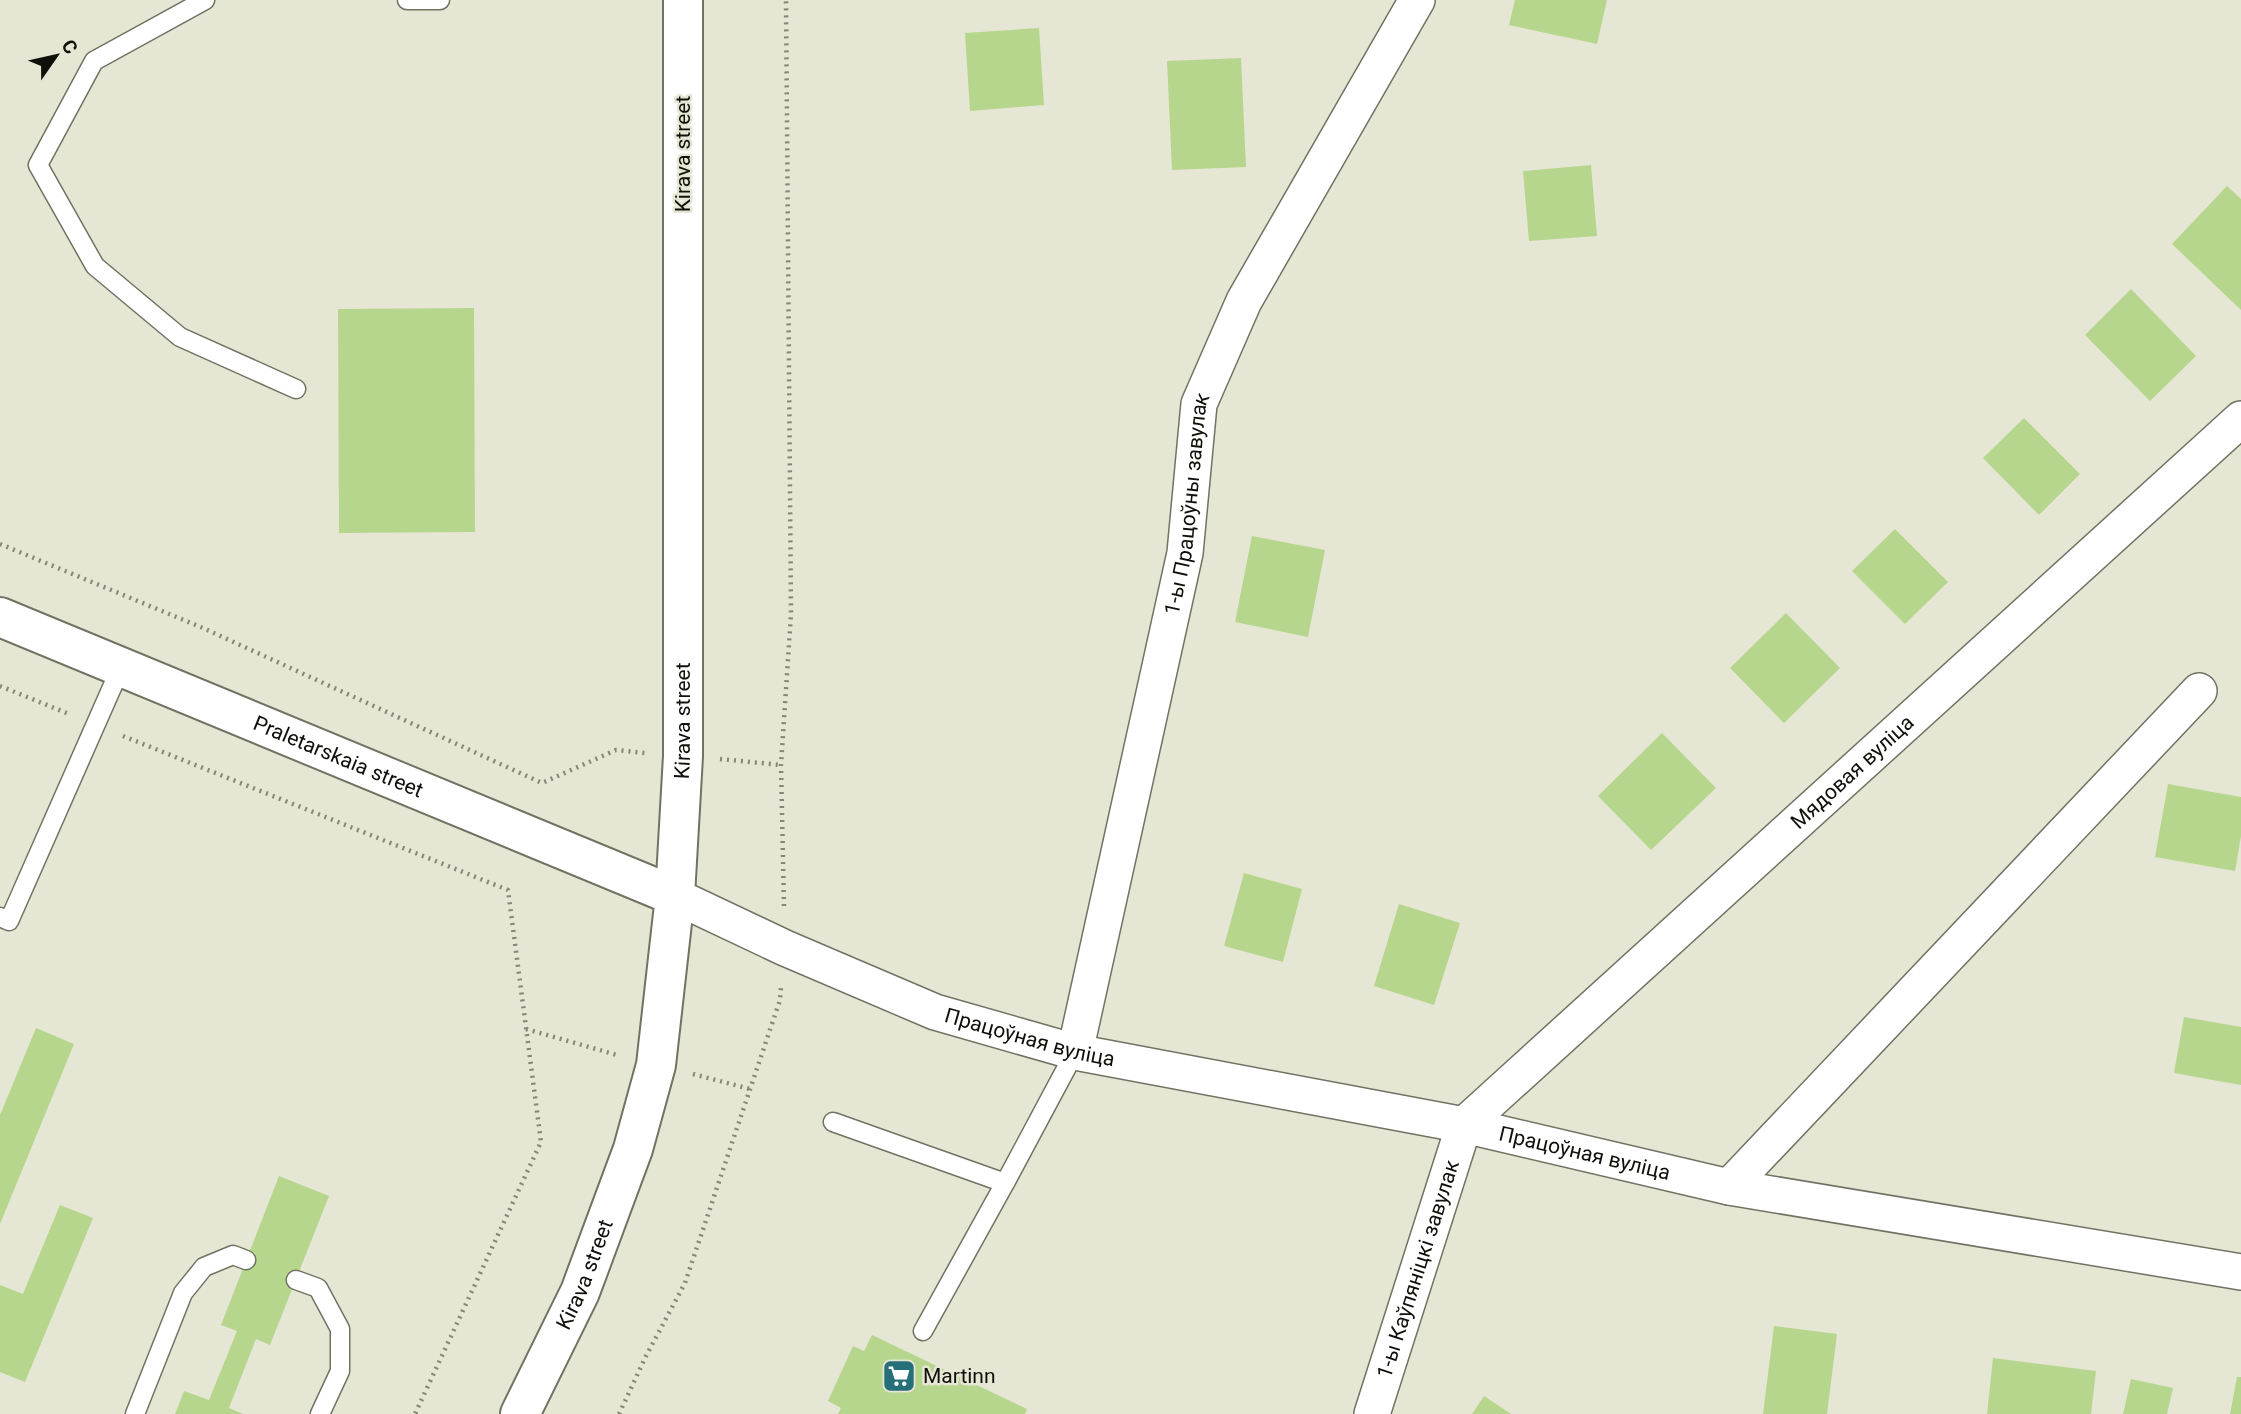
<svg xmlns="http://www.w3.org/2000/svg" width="2241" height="1414" font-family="Roboto,sans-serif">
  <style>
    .building { fill: #b7d68d }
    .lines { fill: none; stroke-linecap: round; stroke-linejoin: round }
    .lane-casing { stroke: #727263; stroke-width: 21 }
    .street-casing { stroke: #727263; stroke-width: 38 }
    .secondary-casing { stroke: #727263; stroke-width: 42 }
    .path { stroke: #858579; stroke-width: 4.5; stroke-dasharray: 2 5; stroke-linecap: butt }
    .lane { stroke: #fff; stroke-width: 18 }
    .street { stroke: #fff; stroke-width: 35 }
    .secondary { stroke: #fff; stroke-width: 38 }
    .labels { text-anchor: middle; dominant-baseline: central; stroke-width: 5; stroke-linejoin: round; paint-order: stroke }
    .street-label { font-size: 21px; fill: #10100a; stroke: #e6e6d4 }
    .poi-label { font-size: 21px; fill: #10100a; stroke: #e6e6d4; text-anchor: start }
  </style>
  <rect width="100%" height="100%" fill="#e6e6d4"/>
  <path class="building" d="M1515 0H1607L1597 44 1509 25Z
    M1039 28 1044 105 970 111 965 33Z
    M1241 58 1246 167 1172 170 1167 61Z
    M1591 165 1597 236 1529 241 1523 171Z
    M2227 186 2241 199V310L2172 244Z
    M2131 289 2196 356 2150 401 2085 335Z
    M474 308 475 532 339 533 338 309Z
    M2024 418 2080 474 2039 515 1983 458Z
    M1895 529 1948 582 1905 624 1852 571Z
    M1252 536 1325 550 1308 637 1235 622Z
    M1786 613 1840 668 1784 723 1730 668Z
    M1662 733 1716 788 1651 850 1598 796Z
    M2168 784 2241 797V836L2235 871 2155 857Z
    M1244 873 1302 889 1283 962 1224 946Z
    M1399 904 1460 923 1434 1005 1374 986Z
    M2184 1017 2241 1027V1085L2174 1073Z
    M36 1028 74 1044 0 1224V1115Z
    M279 1176 329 1196 270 1345 256 1339 229 1408 243 1414H175L184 1391 209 1400 237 1331 221 1325Z
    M60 1205 93 1218 25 1382 0 1372V1285L23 1294Z
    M1774 1326 1837 1334 1827 1414H1763Z
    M872 1335 1027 1409 1025 1414H838L841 1408 828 1401 853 1346 864 1351Z
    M1993 1358 2096 1371 2091 1414H1987Z
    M2237 1377H2241V1414H2230Z
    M2131 1379 2173 1388 2167 1414H2123Z
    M1484 1396 1511 1414H1472Z"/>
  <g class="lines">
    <defs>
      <path id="lane" d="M205 0 94 61 38 165 95 266 180 337 296 389
        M407 0H440
        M0 917 9 921 121 667
        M833 1122 1005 1183 1075 1052
        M296 1280 318 1288 340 1329V1371L320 1414
        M923 1331 1005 1183
        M135 1414 183 1293 204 1267 233 1255 246 1260"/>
      <g id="street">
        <path id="s1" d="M675 896 785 948 935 1012 1075 1052 1464 1125 1729 1187 2241 1272"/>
        <path id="s2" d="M1075 1052 1185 553 1199 404 1244 301 1417 0"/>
        <path d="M1729 1187 2199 691"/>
        <path id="s3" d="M1372 1414 1464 1125 2241 419"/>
      </g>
      <g id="secondary">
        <path id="s4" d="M0 617 675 896"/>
        <path id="s5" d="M520 1414 580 1292 633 1149 656 1065 675 896 683 756V0"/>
      </g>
    </defs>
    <use href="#lane" class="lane-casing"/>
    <use href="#street" class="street-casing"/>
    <use href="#secondary" class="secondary-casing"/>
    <path class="path" d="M0 544 203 628 542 783 616 750 645 753
      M0 686 69 714
      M123 736 508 890 541 1142 415 1414
      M720 759 781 765
      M784 906 781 765 791 614 786 0
      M526 1029 617 1055
      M693 1074 750 1089
      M619 1414 646 1356 685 1283 780 1000 781 988"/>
    <use href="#lane" class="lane"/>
    <use href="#street" class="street"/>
    <use href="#secondary" class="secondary"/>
  </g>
  <defs>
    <symbol id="supermarket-square" viewBox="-11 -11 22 22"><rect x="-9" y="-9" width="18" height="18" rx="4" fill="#256f78" stroke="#e6e6d4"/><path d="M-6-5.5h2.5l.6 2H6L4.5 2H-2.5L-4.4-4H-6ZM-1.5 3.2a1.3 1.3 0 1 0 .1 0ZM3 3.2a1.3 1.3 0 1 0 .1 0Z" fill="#fff"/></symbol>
  </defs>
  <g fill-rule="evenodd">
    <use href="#supermarket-square" x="880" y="1357" width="38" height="38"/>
  </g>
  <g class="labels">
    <g class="street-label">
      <text transform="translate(683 154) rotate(-90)">Kirava street</text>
      <text stroke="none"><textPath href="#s2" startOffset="560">1-ы Працоўны завулак</textPath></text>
      <text stroke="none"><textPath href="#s5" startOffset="721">Kirava street</textPath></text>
      <text stroke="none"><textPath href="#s4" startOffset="366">Praletarskaia street</textPath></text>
      <text stroke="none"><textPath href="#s3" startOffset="828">Мядовая вуліца</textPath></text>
      <text stroke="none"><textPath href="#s1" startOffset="383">Працоўная вуліца</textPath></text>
      <text stroke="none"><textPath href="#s1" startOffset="950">Працоўная вуліца</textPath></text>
      <text stroke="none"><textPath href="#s3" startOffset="152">1-ы Каўпяніцкі завулак</textPath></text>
      <text stroke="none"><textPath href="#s5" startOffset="154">Kirava street</textPath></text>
    </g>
    <g class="poi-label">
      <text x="923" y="1376">Martinn</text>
    </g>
  </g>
  <g transform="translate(56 56) rotate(56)" stroke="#e6e6d4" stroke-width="5" paint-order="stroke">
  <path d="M0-5L12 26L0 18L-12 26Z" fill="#10100a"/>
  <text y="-10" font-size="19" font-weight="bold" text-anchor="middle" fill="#10100a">С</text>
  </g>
</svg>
